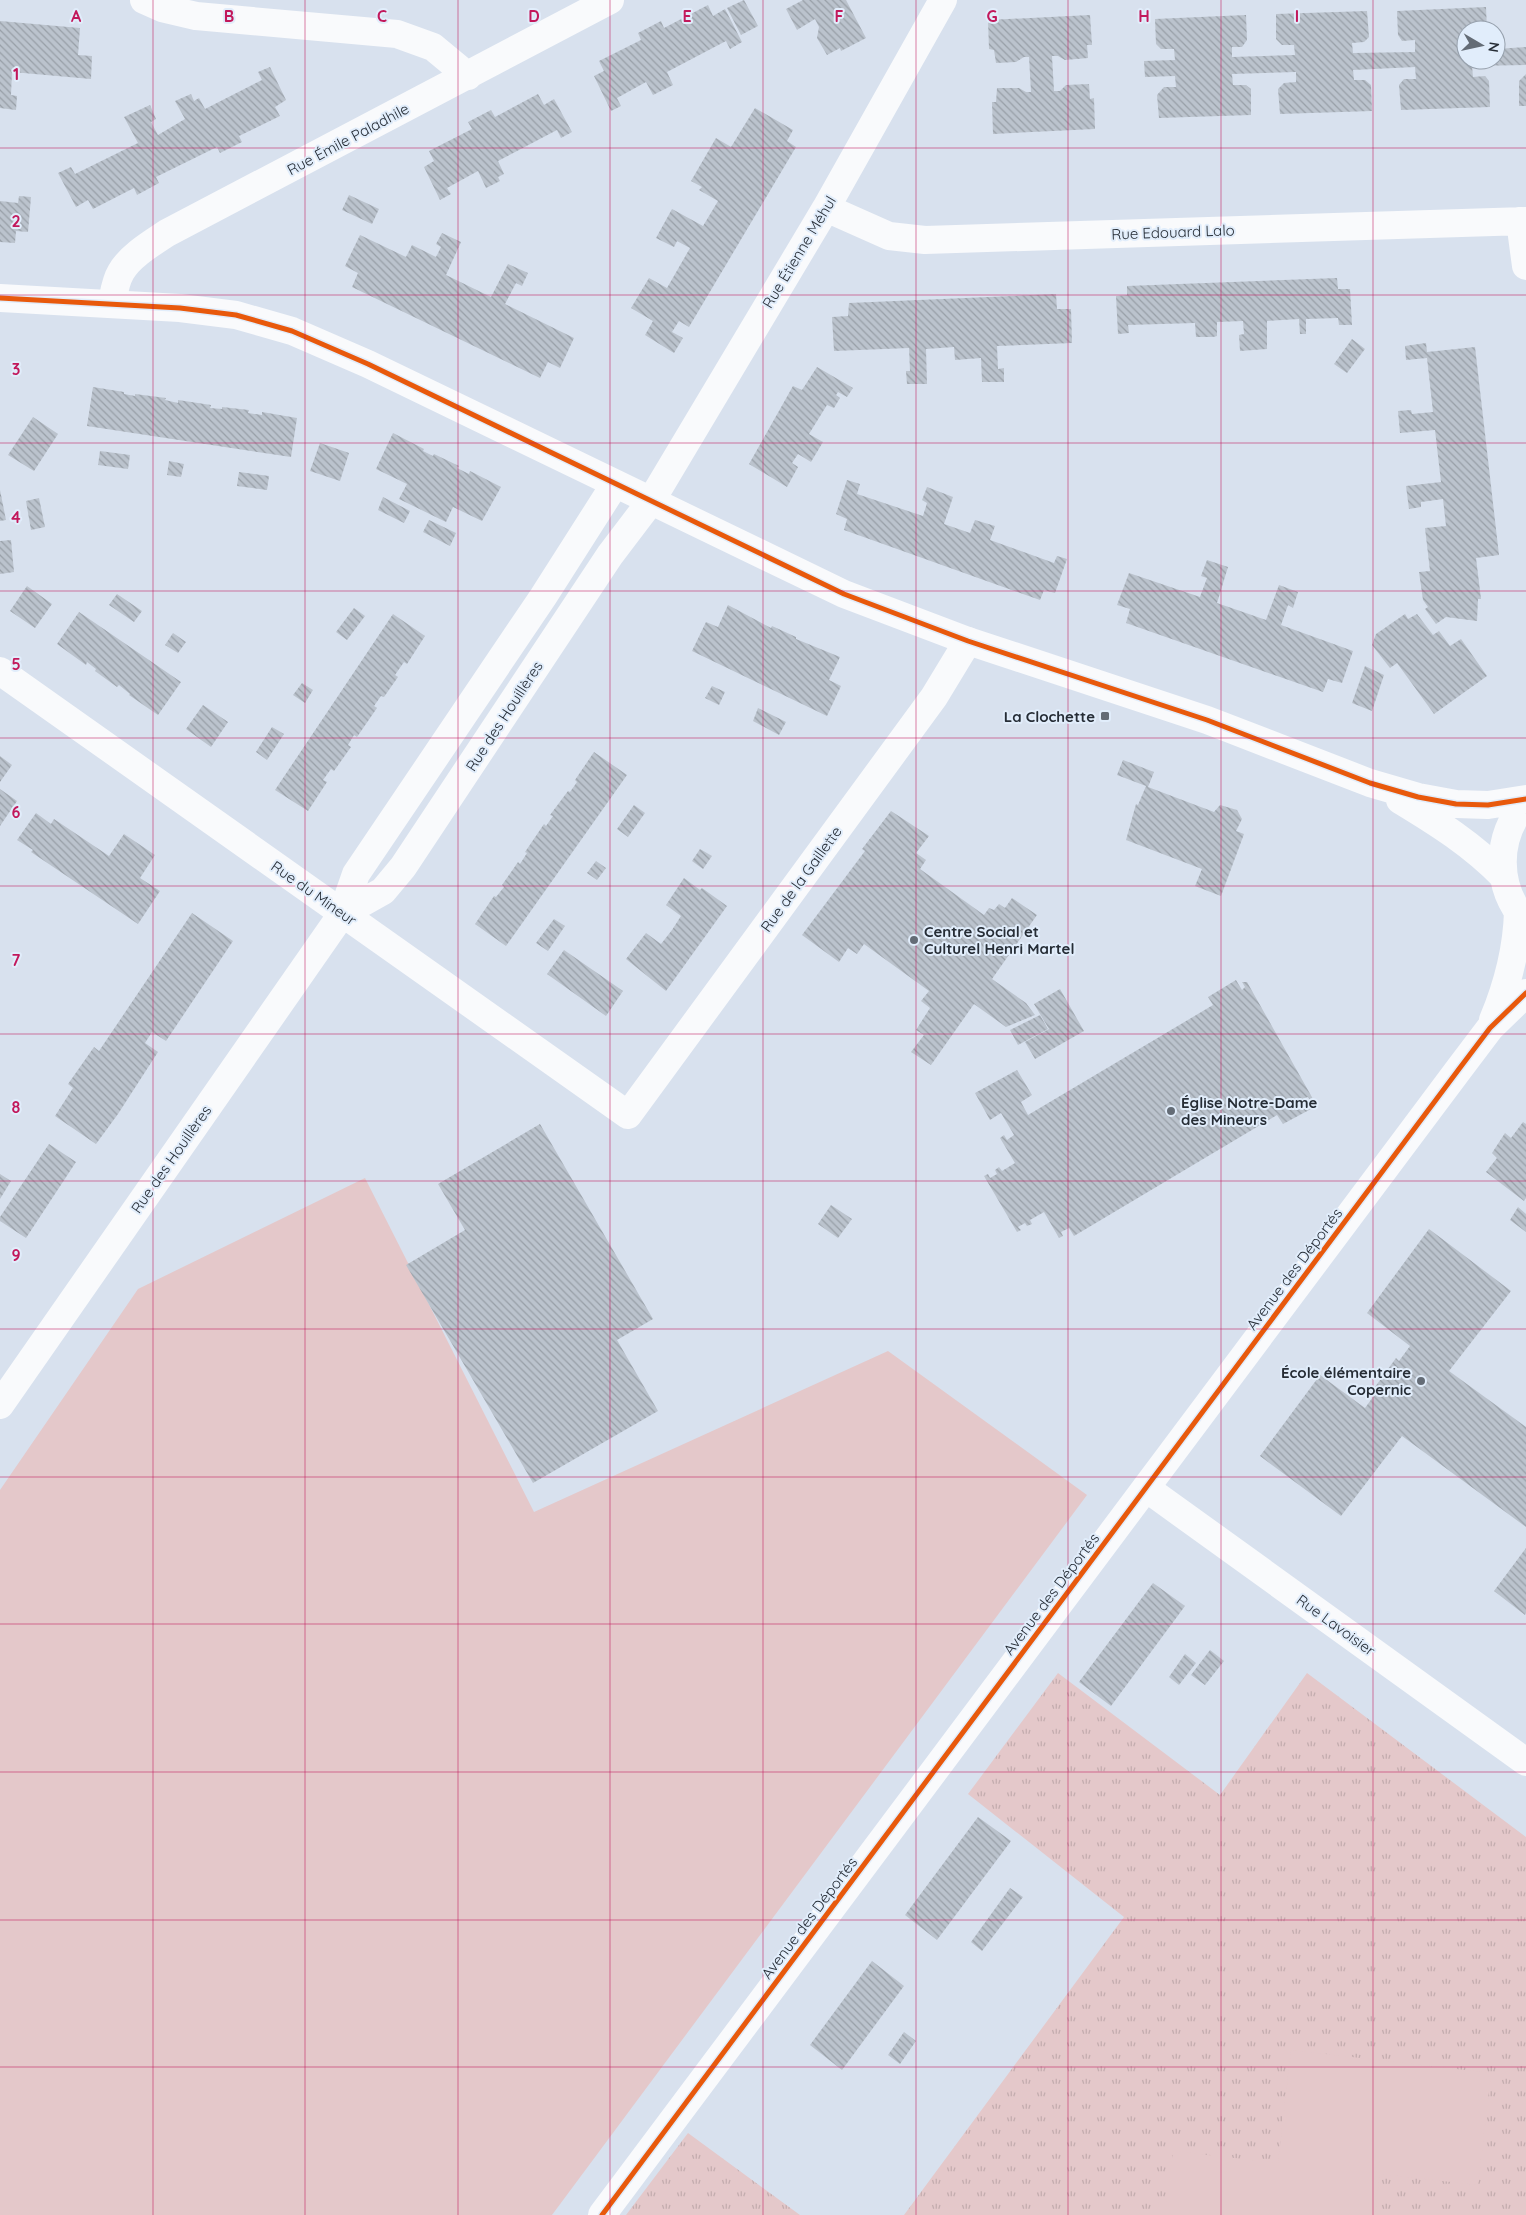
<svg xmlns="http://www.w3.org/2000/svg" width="1526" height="2215" font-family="Quicksand,sans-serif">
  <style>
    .grass { fill: url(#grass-tufts) }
    .green { fill: #e4c8ca }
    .building { fill: url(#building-back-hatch) }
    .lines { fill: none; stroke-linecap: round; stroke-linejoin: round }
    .street { stroke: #f9fafc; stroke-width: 28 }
    .secondary { stroke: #f9fafc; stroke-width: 28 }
    .cycleway-casing { stroke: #e1edfb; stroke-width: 8 }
    .cycleway { stroke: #e8590c; stroke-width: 5 }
    .grid { fill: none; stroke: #c2185b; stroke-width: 1; stroke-opacity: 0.55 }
    .poi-dot { fill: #646c76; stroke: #e1edfb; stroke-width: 2 }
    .labels { text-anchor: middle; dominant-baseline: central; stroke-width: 4; stroke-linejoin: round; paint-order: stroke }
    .street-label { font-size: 15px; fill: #262d36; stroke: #e1edfb }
    .poi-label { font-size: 15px; font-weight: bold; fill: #262d36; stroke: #e1edfb; text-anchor: end }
    .grid-label { font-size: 16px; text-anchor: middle; font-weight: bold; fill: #c2185b; stroke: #e1edfb; stroke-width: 4; stroke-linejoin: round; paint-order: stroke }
  </style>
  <defs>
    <pattern id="grass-tufts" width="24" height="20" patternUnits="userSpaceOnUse" patternTransform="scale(1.25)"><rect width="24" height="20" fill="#e4c8ca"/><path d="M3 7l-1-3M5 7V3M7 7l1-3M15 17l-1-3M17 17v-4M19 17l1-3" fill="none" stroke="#c3acae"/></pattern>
    <pattern id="building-back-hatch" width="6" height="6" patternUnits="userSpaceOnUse" patternTransform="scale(1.25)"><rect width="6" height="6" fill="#bbc3cd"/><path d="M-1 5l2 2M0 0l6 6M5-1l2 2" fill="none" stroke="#989fa7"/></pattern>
  </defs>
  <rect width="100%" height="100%" fill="#d8e1ee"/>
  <path class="grass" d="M1058 1673 1220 1795 1307 1673 1526 1837V2215H904L1124 1917 968 1794Z
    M688 2133 800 2215H626Z"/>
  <path class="green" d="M365 1178 534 1512 888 1351 1087 1495 552 2215H0V1490L138 1289Z
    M1291 2050 1491 2073 1478 2185 1380 2174 1375 2215H1165L1173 2151 1278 2163Z"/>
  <path class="building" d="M744 0 758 26 741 35 727 8Z
    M803 0H846L866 38 841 51 840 48 827 55 817 38 819 27 815 19 797 30 786 9Z
    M708 5 713 16 725 9 742 42 730 49 726 41 667 72 673 85 653 95 646 82 617 98 621 106 611 111 594 76 604 71 599 61 641 40 638 33 661 21 664 28Z
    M1486 7 1487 30H1466V60H1496V49L1526 47V65L1472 66 1473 77 1485 76 1489 81 1490 107 1401 110 1399 85 1404 79H1416L1415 67 1353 70 1354 80H1365L1371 85 1372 111 1280 114 1278 89 1284 83 1296 82V72L1232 74 1233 85H1246L1251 89V115L1159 118 1157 95 1164 87H1176L1175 76 1145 77 1144 61 1175 60 1174 49H1161L1156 44 1155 19 1246 15 1247 40 1242 47H1232V57L1295 55 1294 45H1282L1276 39V14L1367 11 1369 37 1364 42 1352 43 1353 53 1415 52V40L1402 41 1398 35 1397 11Z
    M1090 15 1092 45H1087L1088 58 1065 60 1058 56H1052L1054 91H1060L1066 85 1089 84 1090 99 1094 98 1095 129 993 134 992 102H996L997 88H1019L1026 92H1031L1029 57H1024L1016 62 996 63 994 50 989 49 988 20Z
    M0 21 80 28 78 55 92 56 91 79 12 72 11 95 17 96 16 110 0 108Z
    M270 67 286 100 275 107 280 116 239 136 242 142 220 153 217 147 156 177 159 183 137 195 134 188 93 209 88 200 76 207 58 173 71 167 75 174 138 143 124 117 150 105 156 119 151 122 158 135 185 119 175 101 191 94 194 101 199 98 205 109 262 80 258 72Z
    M1526 74V106H1519V81Z
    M538 94 544 105 554 99 572 132 561 138 557 130 498 161 504 174 498 177 500 181 486 188 478 171 447 188 451 194 440 200 424 167 434 161 429 151 472 129 468 122 491 110 495 117Z
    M755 108 793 130 787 141 796 147 689 327 679 321 672 332 683 338 674 353 645 335 653 321 631 308 649 278 667 288 690 248 677 241 674 247 656 238 672 209 703 226 718 201 699 190 702 187 691 181 716 138 731 147Z
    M349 195 379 209 372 224 342 210Z
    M19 196 31 197 28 232 16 231 15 243 0 242V201L18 203Z
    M442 233 461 242 446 275 491 297 508 264 528 273 522 286 516 283 505 304 574 338 560 368 548 362 540 378 352 287 358 273 345 266 360 235 406 257 412 245 436 257 441 247 436 244Z
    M1337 278 1338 289H1350L1352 325H1339L1338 318 1306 319V334H1300L1299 319 1267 321V349L1240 351 1239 335 1244 334 1243 321 1217 322V336L1213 337H1196L1195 323 1128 325 1129 333 1118 334 1116 296 1127 295V286Z
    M1056 294 1057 309H1071L1072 343 997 346 998 369 1004 368V382H982L981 358 955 360 954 347 926 349 927 384H907L906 371H910L909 348 834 351 832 317 848 316 849 303Z
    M1352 339 1365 349 1347 373 1334 364Z
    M1426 343 1427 352 1475 347 1499 555 1476 558 1481 599H1478L1477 621 1446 617 1436 624 1425 609 1428 607 1423 600 1419 572 1430 571 1425 528 1446 526 1443 499 1421 502V507L1409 509 1406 486 1441 482 1435 430 1400 433 1398 411 1411 410 1412 414 1433 412 1427 358 1406 360 1405 346Z
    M817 367 853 388 847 397 838 392 836 395 840 398 834 408 827 405 809 434 823 442 811 462 798 454 792 463 798 467 787 487 749 464 793 386 802 390Z
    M93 387 124 392V394L135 396V394L166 398 165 400 178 403V400L211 405 210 408 222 409V407L249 410 248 413 262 415V412L297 418 291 457 87 426Z
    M33 417 58 434 34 471 8 455Z
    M393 433 424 449 423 451 433 456 434 454 459 466 457 468 469 474 470 471 501 487 482 521 453 507 446 522 399 499 407 484 376 469Z
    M320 443 349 453 340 481 310 471Z
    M100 451 130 455 128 469 98 465Z
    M169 461 184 464 181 477 167 475Z
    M239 472 269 476 267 490 237 486Z
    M847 480 860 484 857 494 923 516 927 503 922 500 927 487 953 497 944 524 970 533 975 520 995 526 990 540 1054 563 1057 556 1067 559 1055 593 1044 590 1040 600 844 530 847 519 836 514Z
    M0 490 6 520 0 521Z
    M383 497 410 511 404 523 378 510Z
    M39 498 45 527 31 530 26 501Z
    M429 520 456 533 450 546 423 532Z
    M11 540 14 572 0 574V541Z
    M1207 560 1228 567 1217 603 1266 620 1279 585 1298 592 1293 608 1288 605 1281 625 1353 651 1342 683 1328 679 1323 692 1126 623 1130 609 1117 605 1129 573 1200 597 1207 578 1201 576Z
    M27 586 52 604 35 628 10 611Z
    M117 594 142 611 134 622 109 605Z
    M728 605 771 628 772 626 796 637V639L840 657 829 680 841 686 827 716 692 651 706 622 718 627Z
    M354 608 365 616 347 640 336 632Z
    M79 612 181 682 158 715 129 695 130 694 119 685 117 687 95 671 96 669 87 662 86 665 57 644Z
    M393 614 425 636 407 664 404 662 395 675 398 677 384 697 381 696 374 706 377 708 357 737 354 735 348 745 351 747 334 771 331 769 323 780 327 782 308 811 275 790Z
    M1405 614 1408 619 1417 614 1433 635 1439 631 1450 646 1461 639 1487 676 1434 714 1397 663 1390 668 1372 645 1376 634Z
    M173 633 186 642 178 653 165 645Z
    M1365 666 1384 675 1372 711 1352 703Z
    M302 683 313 690 305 703 293 695Z
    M712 686 725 692 719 705 705 698Z
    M203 705 228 722 211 747 186 729Z
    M758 708 786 722 779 735 753 721Z
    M272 727 284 734 267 760 256 752Z
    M594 752 627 775 506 946 475 924 494 896 496 897 504 887 502 885 518 862 520 864 527 853 525 852 544 824 546 826 553 816 550 815 568 791 570 792 577 782 575 780Z
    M0 756 12 765 0 782Z
    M1123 760 1154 772 1148 787 1214 812 1220 805 1237 810 1242 819 1236 831 1244 834 1221 896 1195 886 1202 869 1126 840 1136 804 1138 805 1146 786 1117 775Z
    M0 789 17 801 0 826Z
    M634 805 645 813 628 837 617 829Z
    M891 811 929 836 916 853 926 860 920 869 984 915 989 908 994 910 999 904 1005 908 1012 898 1037 915 992 979 1026 1003 1035 1015 1006 1027 974 1004 931 1065 911 1052 924 1035 916 1030 930 1008 921 1001 929 991 864 944 857 954 848 948 839 962 802 935 865 851 862 849Z
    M36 813 51 824 54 819 109 856 124 834 155 855 140 878 160 891 138 924 31 852 33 850 17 840Z
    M700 849 712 856 703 869 692 861Z
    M596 861 606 868 597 880 587 873Z
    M684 878 700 890 702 888 727 906 666 991 626 959 646 933 661 944 672 930 681 916 666 905Z
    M192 913 233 941 166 1041 152 1032 145 1043 158 1052 118 1114 96 1144 55 1116 73 1088 68 1084 94 1047 99 1051Z
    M554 919 565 926 548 951 536 943Z
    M564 950 623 991 606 1016 547 974Z
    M1236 980 1242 990 1245 987 1242 982H1247L1313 1099 1310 1100 1308 1097 1305 1098 1311 1109 1283 1124 1277 1115 1074 1236 1069 1228 1061 1232 1063 1236 1059 1238 1044 1212 1030 1220 1032 1224 1027 1226 1025 1223 1018 1227 1021 1230 1017 1232 984 1176 988 1174 990 1178 997 1174 995 1170 999 1167 1002 1171 1015 1163 1000 1138 1004 1135 1007 1140 1014 1135 1001 1113 990 1120 975 1093 1017 1070 1032 1095 1021 1102 1028 1115 1213 1005 1208 997Z
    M1060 989 1084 1031 1035 1059 1025 1042 1049 1029 1034 1004Z
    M1040 1015 1048 1029 1018 1045 1010 1030Z
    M1523 1122 1526 1124V1198L1524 1201 1486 1172 1497 1158 1492 1153 1505 1133 1511 1138Z
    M540 1124 653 1319 617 1340 658 1411 533 1483 406 1265 465 1230 438 1184Z
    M49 1144 76 1162 26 1238 0 1221V1217Z
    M0 1174 11 1181 0 1199Z
    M831 1205 852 1219 838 1238 818 1224Z
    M1518 1207 1526 1214V1232L1510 1220Z
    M1429 1229 1511 1291 1449 1371 1526 1427V1527L1402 1436 1341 1516 1260 1456 1320 1375 1365 1408 1378 1390 1375 1387 1396 1358 1399 1361 1410 1346 1367 1313Z
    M1526 1548V1613L1525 1615 1494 1591Z
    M1153 1583 1185 1606 1111 1706 1079 1682Z
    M1210 1650 1224 1661 1205 1685 1191 1675Z
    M1185 1654 1196 1663 1179 1685 1169 1677Z
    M978 1817 1011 1841 937 1940 905 1915Z
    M1010 1888 1023 1897 982 1951 971 1942Z
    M872 1961 904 1986 842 2070 810 2045Z
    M904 2032 916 2041 900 2064 888 2055Z"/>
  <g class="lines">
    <path class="street" d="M144 0 162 8 196 16 397 34 433 47 468 76
      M826 208 889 236 925 240 1526 221
      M1520 221 1526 266
      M112 303C114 293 115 282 121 272 130 256 152 243 167 233L610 0
      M0 671 628 1115 934 697 968 641
      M342 914 383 891 403 867 610 555 651 501 826 208 943 0
      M0 1405 342 914 356 874 543 597 615 484
      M1146 1488 1526 1762"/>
    <path class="secondary" d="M0 298 180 308 236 315 292 331 368 364 844 594 968 641 1207 720 1370 783 1418 797 1456 804 1488 805 1526 799
      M1400 800C1438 823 1473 845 1504 877
      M1526 802C1495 837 1495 887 1526 922
      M1493 1020C1508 984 1517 950 1518 911
      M602 2215 1459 1069 1490 1028 1526 993"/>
    <defs>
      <path id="cycleway" d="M0 298 180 308 236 315 292 331 368 364 844 594 968 641 1207 720 1370 783 1418 797 1456 804 1488 805 1526 799
        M602 2215 1459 1069 1490 1028 1526 993"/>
    </defs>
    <use href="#cycleway" class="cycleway-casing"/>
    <use href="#cycleway" class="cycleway"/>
  </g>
  <path class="grid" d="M153 0V2215M305 0V2215M458 0V2215M610 0V2215M763 0V2215M916 0V2215M1068 0V2215M1221 0V2215M1373 0V2215M0 148H1526M0 295H1526M0 443H1526M0 591H1526M0 738H1526M0 886H1526M0 1034H1526M0 1181H1526M0 1329H1526M0 1477H1526M0 1624H1526M0 1772H1526M0 1920H1526M0 2067H1526"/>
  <g class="poi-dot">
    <rect x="1100" y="711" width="10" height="10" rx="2.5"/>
    <circle cx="914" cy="940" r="5"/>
    <circle cx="1171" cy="1111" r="5"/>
    <circle cx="1421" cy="1381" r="5"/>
  </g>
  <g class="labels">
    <g class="street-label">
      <text transform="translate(348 139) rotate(-28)">Rue Émile Paladhile</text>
      <text transform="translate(1173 232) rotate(-2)">Rue Edouard Lalo</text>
      <text transform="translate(799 252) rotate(-59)">Rue Étienne Méhul</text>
      <text transform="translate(504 716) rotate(-57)">Rue des Houillères</text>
      <text transform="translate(801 879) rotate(-54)">Rue de la Gaillette</text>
      <text transform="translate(314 893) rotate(35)">Rue du Mineur</text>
      <text transform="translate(171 1159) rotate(-55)">Rue des Houillères</text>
      <text transform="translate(1294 1269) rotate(-53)">Avenue des Déportés</text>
      <text transform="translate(1051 1594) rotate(-53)">Avenue des Déportés</text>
      <text transform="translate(1336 1625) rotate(36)">Rue Lavoisier</text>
      <text transform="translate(809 1918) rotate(-53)">Avenue des Déportés</text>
    </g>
    <g class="poi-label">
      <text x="1095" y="716">La Clochette</text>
      <text x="924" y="931" text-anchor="start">Centre Social et<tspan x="924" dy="17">Culturel Henri Martel</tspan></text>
      <text x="1181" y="1102" text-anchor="start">Église Notre-Dame<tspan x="1181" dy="17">des Mineurs</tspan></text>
      <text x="1411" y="1372">École élémentaire<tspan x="1411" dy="17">Copernic</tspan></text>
    </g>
  </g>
  <g class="grid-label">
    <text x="76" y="22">A</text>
    <text x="229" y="22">B</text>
    <text x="382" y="22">C</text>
    <text x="534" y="22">D</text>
    <text x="687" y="22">E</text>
    <text x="839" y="22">F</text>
    <text x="992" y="22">G</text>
    <text x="1144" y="22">H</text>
    <text x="1297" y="22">I</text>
    <text x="16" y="80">1</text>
    <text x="16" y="227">2</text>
    <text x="16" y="375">3</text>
    <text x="16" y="523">4</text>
    <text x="16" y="670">5</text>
    <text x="16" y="818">6</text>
    <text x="16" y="966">7</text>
    <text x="16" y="1113">8</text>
    <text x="16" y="1261">9</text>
  </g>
  <g transform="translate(1481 45) rotate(99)"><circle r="24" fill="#e1edfb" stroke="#96a0ac"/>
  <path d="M0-4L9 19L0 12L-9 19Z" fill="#646c76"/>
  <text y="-8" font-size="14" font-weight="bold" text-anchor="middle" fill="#262d36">N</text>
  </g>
</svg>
